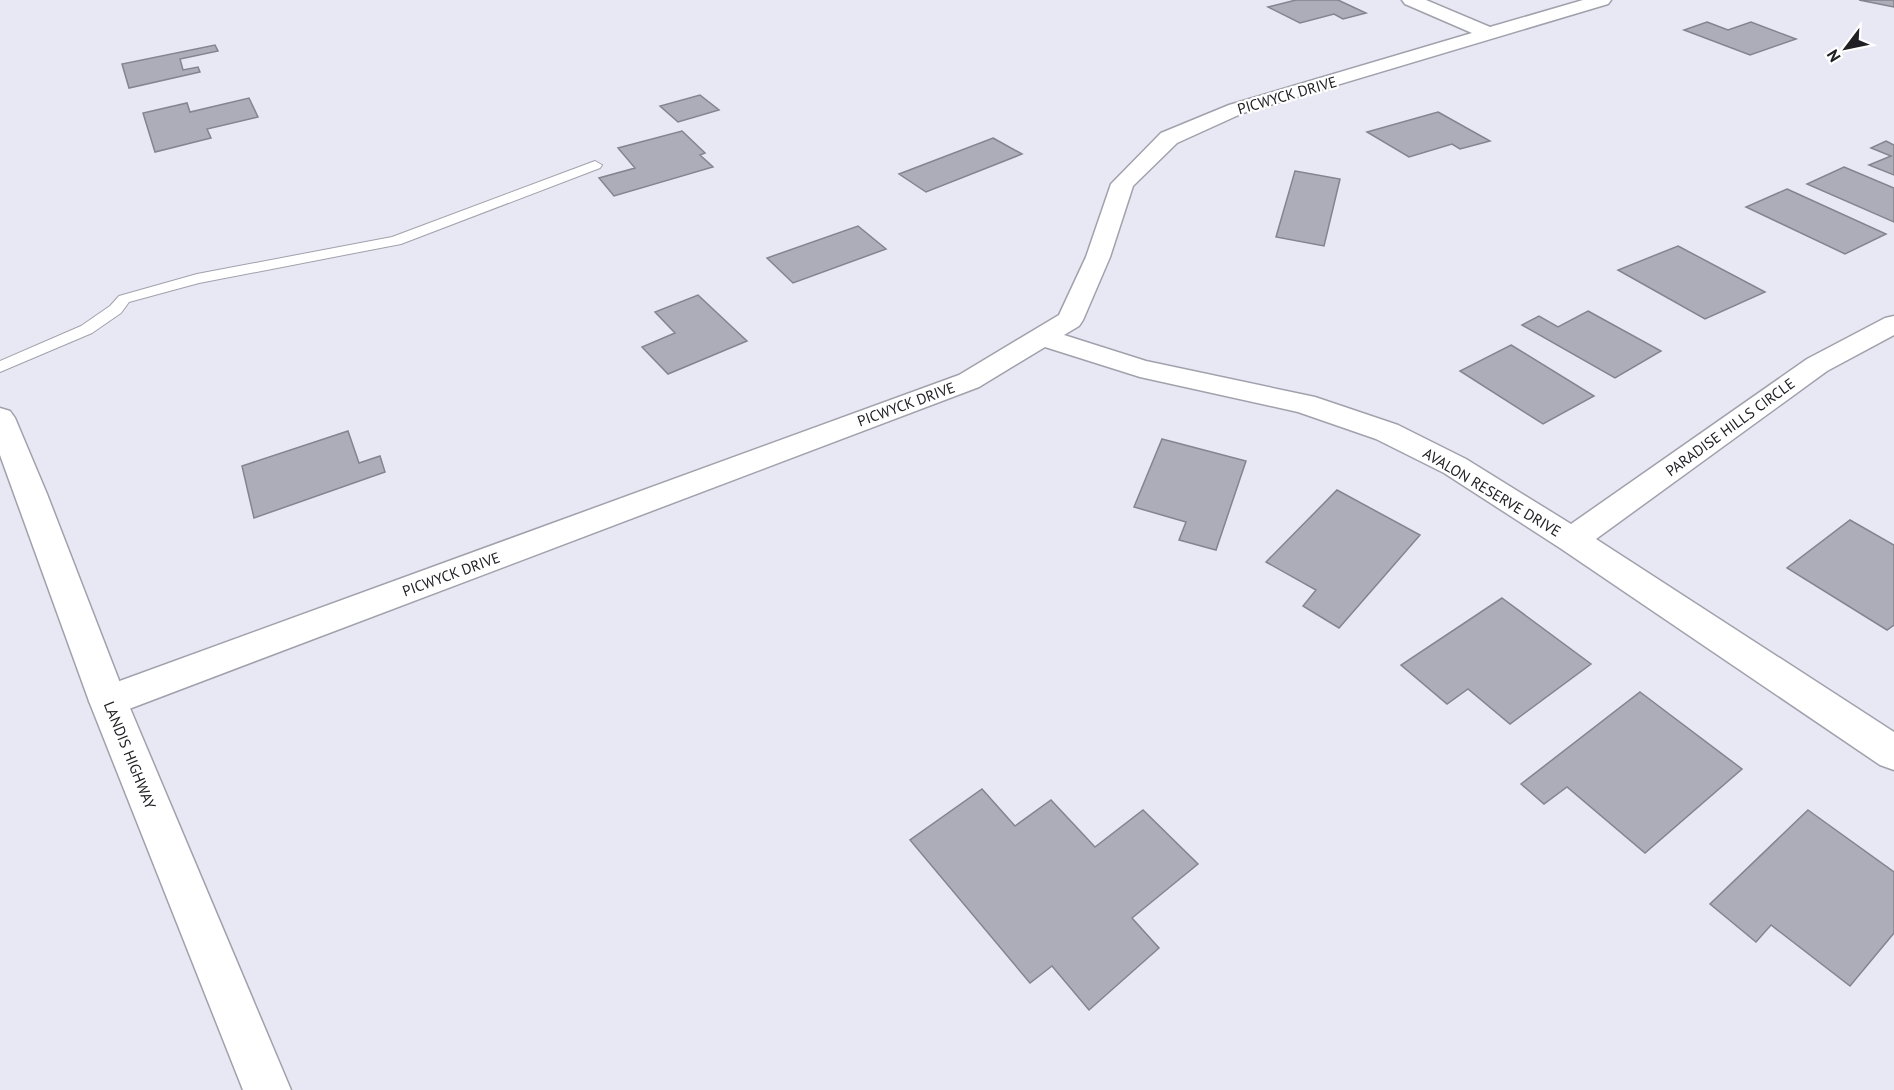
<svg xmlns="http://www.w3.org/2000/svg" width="1894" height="1090" font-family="'PT Sans',sans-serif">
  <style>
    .building { fill: #adadb9; stroke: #84848f; stroke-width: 1.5 }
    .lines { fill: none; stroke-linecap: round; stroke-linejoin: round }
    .lane-casing { stroke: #a0a1ac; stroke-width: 2 }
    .street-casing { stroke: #a0a1ac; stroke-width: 3 }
    .secondary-casing { stroke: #a0a1ac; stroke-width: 3 }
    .lane { fill: #fff; fill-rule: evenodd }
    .street { fill: #fff; fill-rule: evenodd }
    .secondary { fill: #fff; fill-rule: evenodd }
    .labels { text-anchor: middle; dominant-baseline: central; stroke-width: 4.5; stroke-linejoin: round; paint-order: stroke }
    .street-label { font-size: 15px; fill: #202024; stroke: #fff }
  </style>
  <rect width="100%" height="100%" fill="#e8e8f4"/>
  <path class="building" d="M1296 0H1338L1366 13 1343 19 1334 14 1300 23 1268 7Z
    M1859 0H1894V7Z
    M1707 22 1728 30 1751 22 1796 39 1750 55 1684 30Z
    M215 45 218 51 180 59 183 70 198 67 200 72 129 88 122 64Z
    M700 95 719 110 678 122 660 106Z
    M249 98 258 117 207 129 211 138 155 152 143 113 187 103 190 112Z
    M1438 112 1490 141 1460 149 1452 144 1409 157 1367 132Z
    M682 131 705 153 700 155 713 167 614 196 599 178 635 168 618 148Z
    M993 138 1022 154 926 192 899 174Z
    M1886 141 1894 145V175L1869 165 1891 156 1871 148Z
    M1844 167 1894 188V222L1807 184Z
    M1295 171 1340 179 1324 246 1276 237Z
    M1787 189 1886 234 1845 254 1746 207Z
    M858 226 886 249 793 283 767 258Z
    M1678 246 1765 292 1705 319 1618 270Z
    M698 295 747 341 668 374 642 347 675 333 655 312Z
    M1588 311 1661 351 1615 378 1522 325 1539 316 1558 327Z
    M1511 345 1594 396 1543 424 1460 371Z
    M348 431 359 463 380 456 385 472 254 518 242 466Z
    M1162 439 1246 461 1216 550 1179 540 1186 522 1134 507Z
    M1337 490 1420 535 1339 628 1303 606 1316 590 1266 562Z
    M1850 520 1894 545V625L1887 630 1787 568Z
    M1502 598 1591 664 1510 724 1468 689 1447 704 1401 665Z
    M1640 692 1742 769 1645 853 1567 787 1544 804 1521 784Z
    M982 789 1015 826 1051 800 1095 847 1143 810 1198 864 1132 918 1159 948 1089 1010 1052 966 1030 983 910 840Z
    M1808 810 1894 872V933L1850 986 1771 925 1756 942 1710 904Z"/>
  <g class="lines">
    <defs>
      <path id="lane" d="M595 161 602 165 600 168 401 244 199 283 129 302 121 313 92 333 0 372V361L81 326 110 306 119 296 197 274 392 237Z"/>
      <path id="street" d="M1402 0H1426L1490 27 1583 0H1611L1608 4 1243 113 1177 143 1133 186 1110 257 1083 320 1079 326 1064 335 1146 361 1315 397 1398 425 1466 459 1571 524 1807 359 1885 318 1894 316V335L1827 371 1596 539 1894 732V770L1880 765 1560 548 1444 473 1376 439 1298 412 1140 377 1045 347 979 387 121 712 108 717 95 712 89 701 95 690 959 375 1059 315 1086 257 1111 184 1161 133 1229 105 1472 33 1405 4Z"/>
      <path id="secondary" d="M0 408 10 411 15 418 47 494 127 701 291 1090H243L89 701 0 455Z"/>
    </defs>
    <use href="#lane" class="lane-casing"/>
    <use href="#street" class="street-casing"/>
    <use href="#secondary" class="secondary-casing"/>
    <use href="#lane" class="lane"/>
    <use href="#street" class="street"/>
    <use href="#secondary" class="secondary"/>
  </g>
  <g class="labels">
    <g class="street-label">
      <text transform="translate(1287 95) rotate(-16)">PICWYCK DRIVE</text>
      <text transform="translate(906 404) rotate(-20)">PICWYCK DRIVE</text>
      <text transform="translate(1730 427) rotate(-36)">PARADISE HILLS CIRCLE</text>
      <text transform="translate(1492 492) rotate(31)">AVALON RESERVE DRIVE</text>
      <text transform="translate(451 574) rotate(-20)">PICWYCK DRIVE</text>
      <text transform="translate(130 755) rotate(68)">LANDIS HIGHWAY</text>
    </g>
  </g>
  <g transform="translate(1846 48) rotate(238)" stroke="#ffffff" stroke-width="4.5" paint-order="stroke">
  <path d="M0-4.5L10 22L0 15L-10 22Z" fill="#202024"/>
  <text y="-9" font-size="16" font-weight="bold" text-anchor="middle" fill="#202024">N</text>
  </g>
</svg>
